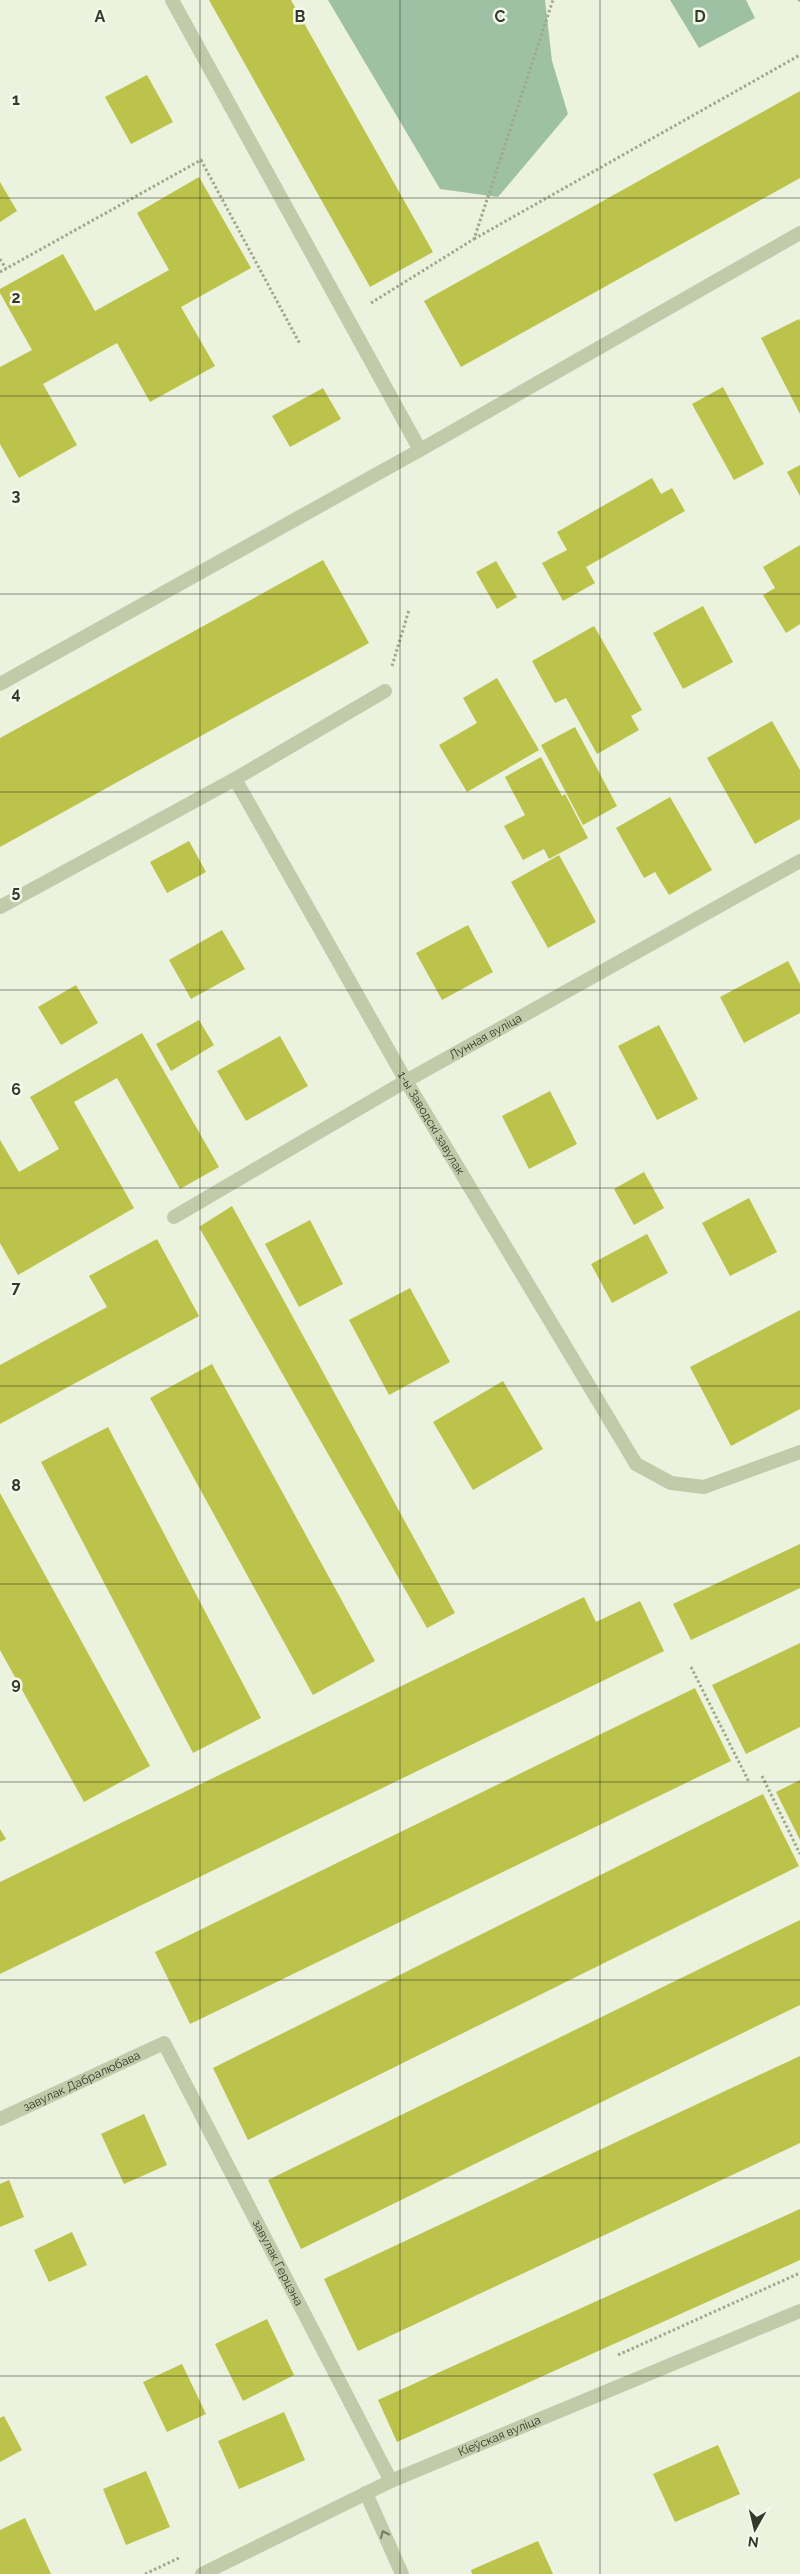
<svg xmlns="http://www.w3.org/2000/svg" width="800" height="2574" font-family="Raleway,sans-serif">
  <style>
    .green { fill: #9ec1a4 }
    .building { fill: #bcc34b }
    .lines { fill: none; stroke-linecap: round; stroke-linejoin: round }
    .path { stroke: #a2a989; stroke-width: 3; stroke-dasharray: 2.5 2.5; stroke-linecap: butt }
    .service { stroke: #c2caaa; stroke-width: 14 }
    .minor { stroke: #c2caaa; stroke-width: 14 }
    .oneway { stroke: #757a64 }
    .grid { fill: none; stroke: #36382a; stroke-width: 1; stroke-opacity: 0.55 }
    .labels { text-anchor: middle; dominant-baseline: central; stroke-width: 5; stroke-linejoin: round; paint-order: stroke }
    .street-label { font-size: 12px; fill: #36382a; stroke: #f4faeb }
    .grid-label { font-size: 16px; text-anchor: middle; font-weight: bold; fill: #36382a; stroke: #f4faeb; stroke-width: 5; stroke-linejoin: round; paint-order: stroke }
  </style>
  <rect width="100%" height="100%" fill="#ebf2de"/>
  <path class="green" d="M328 0H545L552 61 568 114 498 197 440 189Z
    M670 0H746L755 18 699 48Z"/>
  <path class="building" d="M209 0H291L433 252 370 287Z
    M147 75 173 122 131 144 105 97Z
    M800 91V178L461 367 424 301Z
    M199 177 251 268 181 307 215 366 150 402 117 343 43 384 77 445 19 478 0 444V367L32 350 0 293V289L63 254 95 311 169 270 137 213Z
    M0 182 17 211 0 222Z
    M799 319 800 321V414L761 338Z
    M723 387 764 464 734 480 692 404Z
    M323 388 341 419 290 447 272 416Z
    M800 465V496L787 472Z
    M652 478 661 494 672 488 685 511 586 567 595 583 563 601 542 563 567 550 557 532Z
    M800 545V624L786 633 763 595 775 588 763 567Z
    M323 560 369 643 0 847V738Z
    M496 561 517 597 497 609 476 572Z
    M703 606 733 662 683 689 653 633Z
    M594 626 642 710 631 716 639 730 597 754 566 698 555 703 532 661Z
    M497 678 539 750 467 792 439 745 477 723 463 698Z
    M772 721 800 770V819L755 844 707 758Z
    M575 727 617 806 583 825 541 745Z
    M541 757 562 796 565 794 588 838 549 859 544 849 523 860 504 826 525 815 505 777Z
    M670 797 712 870 669 895 655 872 644 878 616 828Z
    M189 841 206 872 167 893 150 862Z
    M559 855 596 922 548 948 511 882Z
    M468 925 493 972 442 1000 416 953Z
    M222 930 245 969 191 999 169 960Z
    M788 961 800 984V1013L744 1043 720 997Z
    M76 985 98 1023 61 1045 38 1007Z
    M199 1020 214 1045 171 1071 156 1044Z
    M659 1025 698 1099 657 1120 618 1046Z
    M142 1033 219 1167 180 1189 117 1078 74 1102 134 1208 18 1275 0 1243V1140L19 1172 59 1149 30 1097Z
    M280 1036 308 1086 246 1121 217 1071Z
    M550 1091 577 1144 529 1169 502 1116Z
    M644 1172 664 1208 634 1225 614 1189Z
    M749 1198 777 1252 730 1276 702 1223Z
    M232 1206 455 1613 427 1628 199 1227Z
    M310 1220 343 1284 299 1307 265 1244Z
    M647 1234 668 1273 612 1303 591 1264Z
    M157 1239 199 1316 0 1424V1365L107 1307 89 1276Z
    M410 1288 450 1362 389 1395 349 1320Z
    M800 1310V1409L731 1446 690 1367Z
    M212 1364 375 1661 313 1695 150 1398Z
    M503 1381 543 1449 473 1490 433 1422Z
    M108 1427 261 1718 193 1753 41 1462Z
    M0 1493 150 1766 84 1802 0 1650Z
    M800 1544V1588L691 1640 673 1604Z
    M584 1597 596 1622 640 1601 664 1651 0 1974V1882Z
    M800 1643V1727L746 1754 712 1685Z
    M695 1688 731 1761 190 2024 155 1952Z
    M800 1780V1840L776 1792Z
    M763 1794 799 1866 248 2140 213 2068Z
    M0 1829 6 1839 0 1842Z
    M800 1920V2005L301 2249 268 2180Z
    M800 2056V2143L358 2351 324 2279Z
    M144 2114 167 2165 124 2184 101 2134Z
    M9 2180 24 2217 0 2227V2184Z
    M800 2209V2260L397 2442 378 2400Z
    M72 2232 87 2265 49 2282 34 2250Z
    M267 2319 294 2375 243 2401 215 2344Z
    M182 2364 206 2414 167 2432 143 2382Z
    M284 2412 305 2460 239 2489 218 2441Z
    M4 2416 22 2450 0 2462V2418Z
    M718 2445 740 2494 675 2522 653 2474Z
    M146 2471 170 2527 126 2545 103 2489Z
    M25 2518 51 2574H0V2530Z
    M538 2541 553 2574H472L471 2570Z"/>
  <g class="lines">
    <path class="path" d="M798 0H800
      M474 239 800 55
      M0 259 6 269
      M0 272 201 160 300 344
      M371 303 474 239 553 0
      M392 666 409 610
      M691 1667 749 1782
      M762 1776 800 1854
      M618 2355 800 2273
      M145 2574 181 2557"/>
    <path class="service" d="M172 0 420 450
      M0 684 420 450 800 233
      M0 907 235 779 385 691
      M636 1464 671 1483 704 1487 800 1452"/>
    <g class="minor">
      <path id="s1" d="M235 779 406 1081 636 1464"/>
      <path id="s2" d="M174 1217 406 1081 800 861"/>
      <path id="s3" d="M0 2119 164 2043 391 2481"/>
      <path d="M366 2493 402 2574"/>
      <path id="s4" d="M202 2574 391 2481 800 2311"/>
    </g>
  </g>
  <defs><path id="oneway-chevron" d="M-2-3.5L2.5 0L-2 3.5" fill="none" stroke-width="1.6" stroke-linecap="round" stroke-linejoin="round" transform="scale(1.25)"/></defs>
  <use class="oneway" href="#oneway-chevron" transform="translate(384 2534) rotate(-114)"/>
  <path class="grid" d="M200 0V2574M400 0V2574M600 0V2574M0 198H800M0 396H800M0 594H800M0 792H800M0 990H800M0 1188H800M0 1386H800M0 1584H800M0 1782H800M0 1980H800M0 2178H800M0 2376H800"/>
  <g class="labels">
    <g class="street-label">
      <text stroke="none"><textPath href="#s2" startOffset="360">Лунная вуліца</textPath></text>
      <text stroke="none"><textPath href="#s1" startOffset="396">1-ы Заводскі завулак</textPath></text>
      <text stroke="none"><textPath href="#s3" startOffset="90">завулак Дабралюбава</textPath></text>
      <text stroke="none"><textPath href="#s3" startOffset="428">завулак Герцэна</textPath></text>
      <text stroke="none"><textPath href="#s4" startOffset="328">Кіеўская вуліца</textPath></text>
    </g>
  </g>
  <g class="grid-label">
    <text x="100" y="22">A</text>
    <text x="300" y="22">B</text>
    <text x="500" y="22">C</text>
    <text x="700" y="22">D</text>
    <text x="16" y="105">1</text>
    <text x="16" y="303">2</text>
    <text x="16" y="501">3</text>
    <text x="16" y="699">4</text>
    <text x="16" y="897">5</text>
    <text x="16" y="1095">6</text>
    <text x="16" y="1293">7</text>
    <text x="16" y="1491">8</text>
    <text x="16" y="1689">9</text>
  </g>
  <g transform="translate(755 2529) rotate(188)" stroke="#f4faeb" stroke-width="4" paint-order="stroke">
  <path d="M0-4L9 19L0 12L-9 19Z" fill="#36382a"/>
  <text y="-8" font-size="14" font-weight="bold" text-anchor="middle" fill="#36382a">N</text>
  </g>
</svg>
